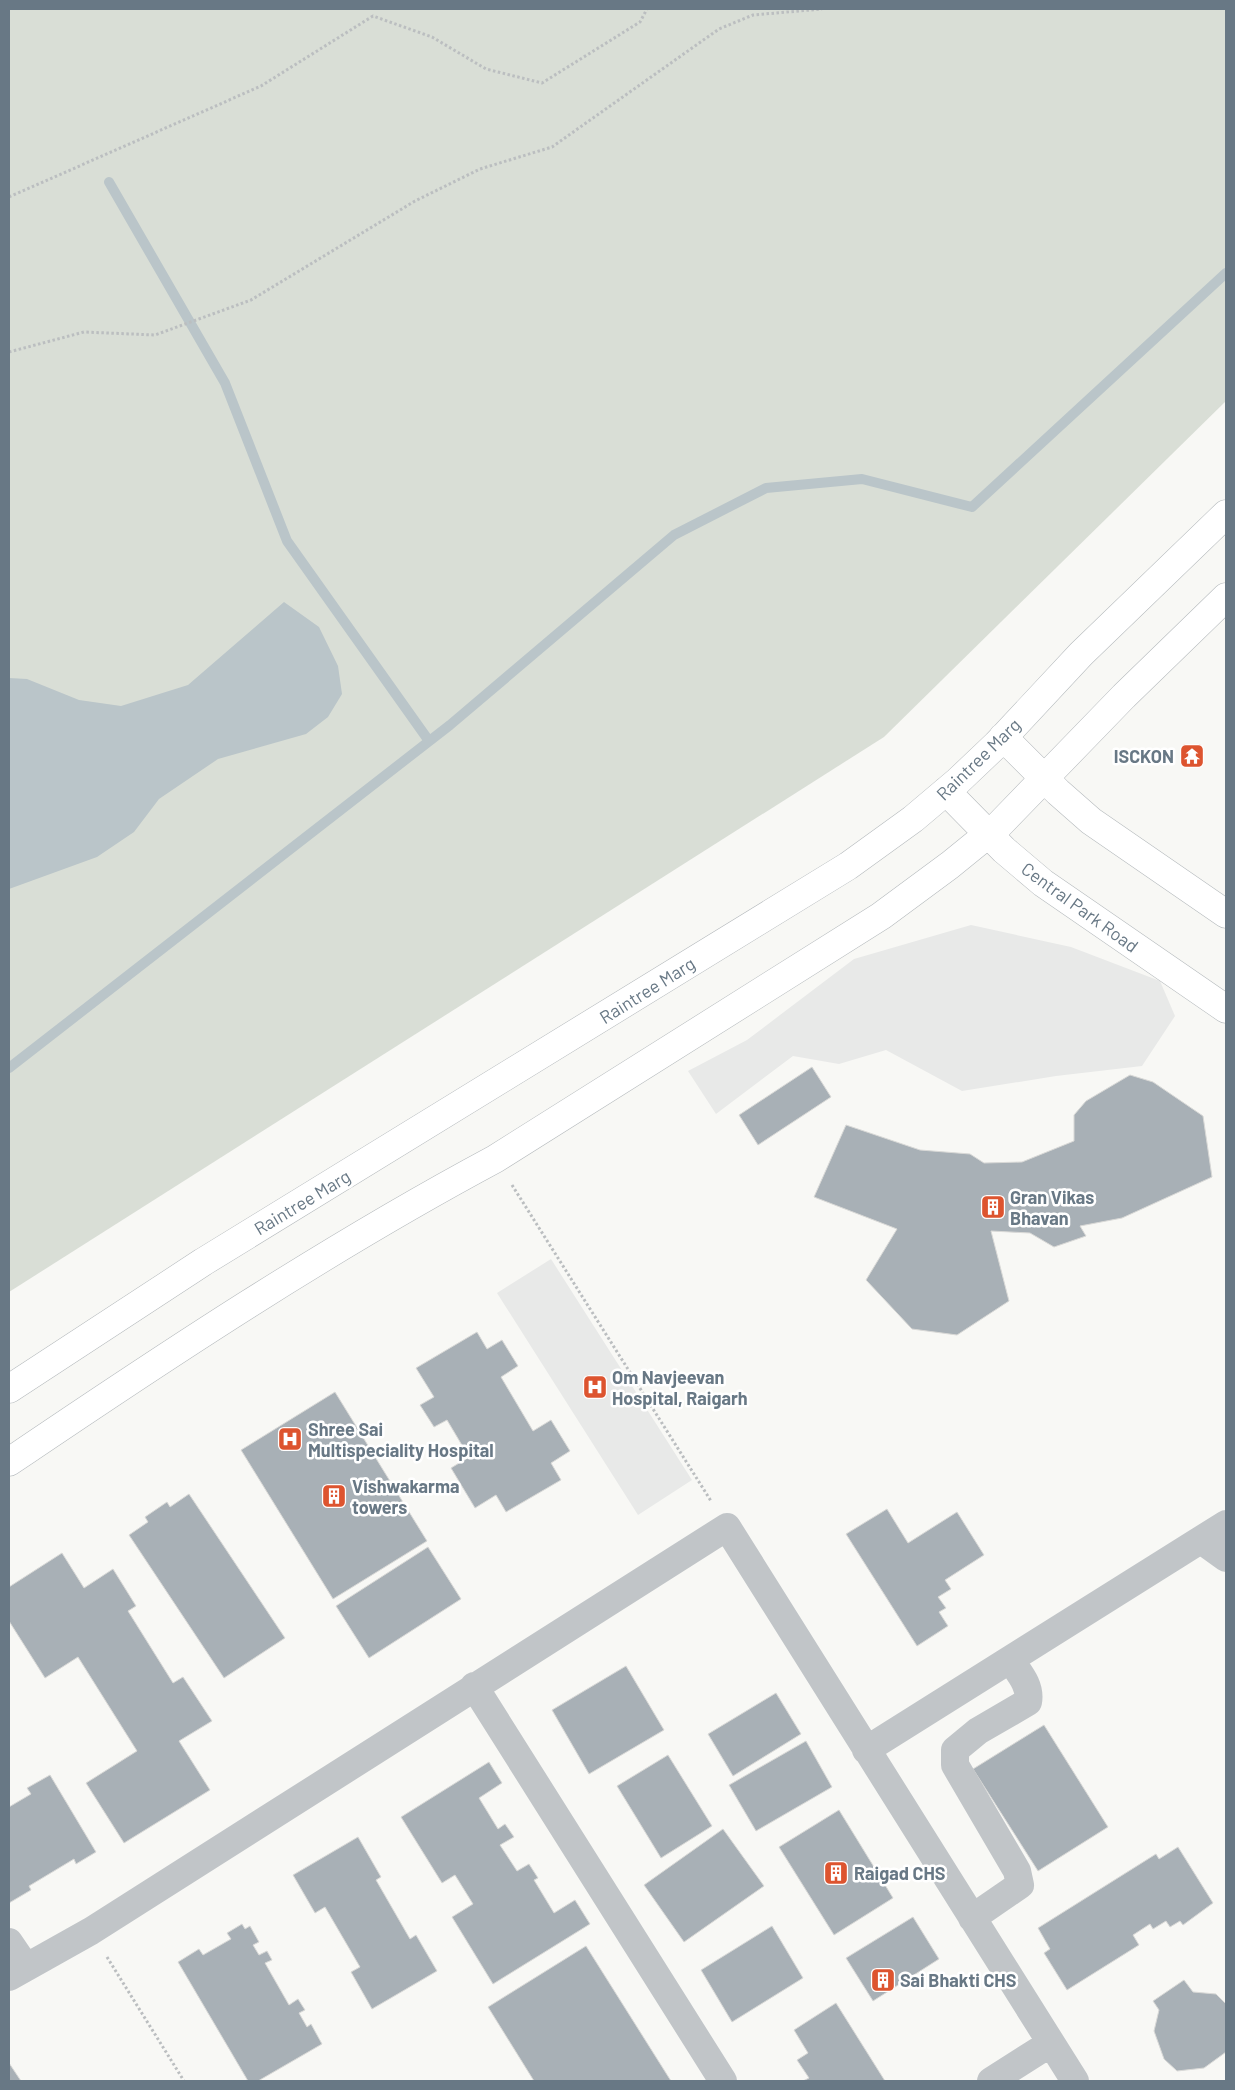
<svg xmlns="http://www.w3.org/2000/svg" width="1235" height="2090" font-family="Barlow,sans-serif">
  <style>
    .built { fill: #e8e9e8 }
    .green { fill: #d9ded6 }
    .water { fill: #bac5c9 }
    .lines { fill: none; stroke-linecap: round; stroke-linejoin: round }
    .stream { stroke: #bac5c9; stroke-width: 10 }
    .building { fill: #a8b0b6; stroke: #d9d9d7 }
    .major-casing { stroke: #b4b9bc; stroke-width: 29 }
    .path { stroke: #bbbec0; stroke-width: 3; stroke-dasharray: 2.5 2.5; stroke-linecap: butt }
    .minor { stroke: #c1c5c8; stroke-width: 28 }
    .major { stroke: #fff; stroke-width: 28 }
    .labels { text-anchor: middle; dominant-baseline: central; stroke-width: 5; stroke-linejoin: round; paint-order: stroke }
    .poi-label { font-size: 18px; font-weight: bold; fill: #687885; stroke: #fff; text-anchor: start }
    .street-label { font-size: 18px; fill: #687885; stroke: #fff }
  </style>
  <rect width="100%" height="100%" fill="#f8f8f5"/>
  <path class="built" d="M971 925 1071 947 1160 981 1175 1016 1142 1066 1056 1076 962 1091 886 1050 839 1064 793 1056 716 1114 688 1071 747 1040 854 959Z
    M551 1259 692 1480 638 1515 497 1293Z"/>
  <path class="green" d="M9 9H1226V401L884 737 9 1292Z"/>
  <path class="water" d="M284 602 319 627 338 666 342 694 328 717 306 734 218 759 159 799 134 832 97 857 9 889V678L27 679 79 700 121 706 188 685Z"/>
  <g class="lines">
    <path class="stream" d="M109 182 225 383 287 541 429 741
      M9 1068 450 725 674 535 766 488 862 479 972 507 1226 273"/>
  </g>
  <path class="building" d="M812 1067 831 1097 758 1145 739 1115Z
    M1130 1075 1153 1082 1203 1116 1212 1177 1122 1218 1080 1226 1086 1236 1054 1247 1030 1233 991 1231 1009 1301 957 1335 912 1329 866 1280 897 1229 814 1197 846 1125 920 1150 970 1154 984 1163 1022 1162 1074 1141V1115L1086 1101Z
    M477 1332 487 1349 502 1340 518 1366 501 1377 533 1431 551 1420 570 1451 551 1463 561 1480 506 1512 496 1495 475 1508 451 1468 469 1457 447 1420 434 1427 420 1405 434 1397 416 1368Z
    M335 1392 427 1541 333 1599 241 1450Z
    M189 1494 285 1638 224 1678 129 1535 148 1522 145 1517 167 1502 170 1507Z
    M887 1509 908 1543 957 1512 984 1555 945 1580 951 1589 938 1597 946 1608 939 1612 948 1626 917 1646 846 1534Z
    M428 1547 461 1599 369 1658 336 1606Z
    M62 1553 84 1588 113 1569 136 1606 128 1611 173 1683 183 1677 212 1721 179 1741 210 1790 124 1843 86 1783 137 1751 78 1657 45 1678 9 1621V1587Z
    M626 1666 664 1730 589 1774 552 1710Z
    M776 1693 801 1734 733 1776 708 1734Z
    M1044 1725 1108 1827 1038 1871 973 1769Z
    M806 1741 832 1787 756 1831 729 1785Z
    M668 1755 712 1826 661 1858 617 1786Z
    M489 1762 502 1783 479 1798 498 1829 505 1824 514 1837 500 1845 517 1871 529 1864 538 1878 534 1880 554 1913 575 1900 590 1924 493 1984 452 1917 473 1904 455 1875 442 1883 401 1817Z
    M50 1775 96 1852 76 1864 74 1859 29 1886 31 1890 9 1903V1807L31 1794 27 1788Z
    M839 1810 893 1898 834 1935 779 1847Z
    M723 1829 764 1886 684 1942 644 1885Z
    M358 1837 381 1877 376 1880 410 1939 416 1935 437 1971 372 2009 351 1972 360 1967 325 1907 315 1913 293 1875Z
    M1178 1847 1213 1903 1183 1925 1180 1921 1170 1927 1166 1921 1153 1929 1150 1924 1133 1935 1139 1945 1067 1990 1044 1953 1050 1949 1038 1928 1156 1854 1159 1859Z
    M913 1917 939 1959 873 2001 846 1958Z
    M242 1924 245 1929 250 1926 259 1942 253 1945 259 1955 267 1951 272 1960 265 1963 289 2005 298 1999 305 2010 299 2013 307 2027 311 2024 322 2044 258 2081H248L178 1962 199 1949 203 1955 231 1939 227 1933Z
    M772 1926 803 1978 732 2022 701 1970Z
    M586 1946 671 2081H534L488 2007Z
    M1184 1980 1193 1992 1216 1994 1226 2004V2052L1204 2068 1177 2071 1164 2059 1154 2031 1159 2010 1153 2001Z
    M836 2003 885 2081H803L809 2078 797 2060 808 2053 794 2030Z
    M9 2063 21 2081H9Z"/>
  <g class="lines">
    <defs>
      <path id="major" d="M1003 737 1058 792 1091 821 1226 914
        M946 791 1004 850 1043 883 1226 1009
        M9 1389 203 1262 848 866 913 819 958 781 997 744 1081 654 1226 514
        M9 1462C167 1355 327 1249 495 1159L881 916 950 865 998 826 1124 696 1226 597"/>
    </defs>
    <use href="#major" class="major-casing"/>
    <path class="path" d="M9 197 261 86 373 16 432 37 486 69 542 83 640 22 647 9
      M9 352 84 332 155 335 251 300 415 201 480 169 552 147 719 29 753 15 822 9
      M512 1185 711 1501
      M107 1957 184 2081"/>
    <path class="minor" d="M1201 1540 1226 1558
      M474 1686 723 2081
      M866 1750 1226 1524
      M972 1918 1020 1885 1017 1871 955 1765V1750L978 1731 1028 1702C1031 1686 1020 1674 1011 1661
      M9 1942 26 1967
      M9 1977 91 1931 727 1527 1075 2081
      M991 2081 1051 2043"/>
    <use href="#major" class="major"/>
  </g>
  <defs>
    <symbol id="temple-square" viewBox="-11 -11 22 22"><rect x="-9" y="-9" width="18" height="18" rx="4" fill="#dd542f" stroke="#fff"/><path d="M0-6L5-2H3V0L6.5 2.5H4V6H1.5V3h-3V6H-4V2.5H-6.5L-3 0V-2H-5Z" fill="#fff"/></symbol>
    <symbol id="building-square" viewBox="-11 -11 22 22"><rect x="-9" y="-9" width="18" height="18" rx="4" fill="#dd542f" stroke="#fff"/><path d="M-4-6H4V6H1V3H-1V6H-4ZM-2.5-4.3h1.7v1.8h-1.7ZM.8-4.3h1.7v1.8H.8ZM-2.5-1h1.7V.8h-1.7ZM.8-1h1.7V.8H.8Z" fill="#fff"/></symbol>
    <symbol id="hospital-square" viewBox="-11 -11 22 22"><rect x="-9" y="-9" width="18" height="18" rx="4" fill="#dd542f" stroke="#fff"/><path d="M-5-5h3v3.5h4V-5h3V5h-3V1.5h-4V5h-3Z" fill="#fff"/></symbol>
  </defs>
  <g fill-rule="evenodd">
    <use href="#temple-square" x="1178" y="742" width="28" height="28"/>
    <use href="#building-square" x="979" y="1193" width="28" height="28"/>
    <use href="#hospital-square" x="581" y="1373" width="28" height="28"/>
    <use href="#hospital-square" x="276" y="1425" width="28" height="28"/>
    <use href="#building-square" x="320" y="1482" width="28" height="28"/>
    <use href="#building-square" x="822" y="1859" width="28" height="28"/>
    <use href="#building-square" x="869" y="1966" width="28" height="28"/>
  </g>
  <g class="labels">
    <g class="poi-label">
      <text x="1174" y="756" text-anchor="end">ISCKON</text>
      <text x="1010" y="1197">Gran Vikas<tspan x="1010" dy="21">Bhavan</tspan></text>
      <text x="612" y="1377">Om Navjeevan<tspan x="612" dy="21">Hospital, Raigarh</tspan></text>
      <text x="308" y="1429">Shree Sai<tspan x="308" dy="21">Multispeciality Hospital</tspan></text>
      <text x="352" y="1486">Vishwakarma<tspan x="352" dy="21">towers</tspan></text>
      <text x="854" y="1873">Raigad CHS</text>
      <text x="900" y="1980">Sai Bhakti CHS</text>
    </g>
    <g class="street-label">
      <text transform="translate(978 759) rotate(-44)">Raintree Marg</text>
      <text transform="translate(1080 907) rotate(36)">Central Park Road</text>
      <text transform="translate(647 990) rotate(-32)">Raintree Marg</text>
      <text transform="translate(302 1202) rotate(-31)">Raintree Marg</text>
    </g>
  </g>
  <rect width="1235" height="2090" fill="none" stroke="#687885" stroke-width="20"/>
</svg>
